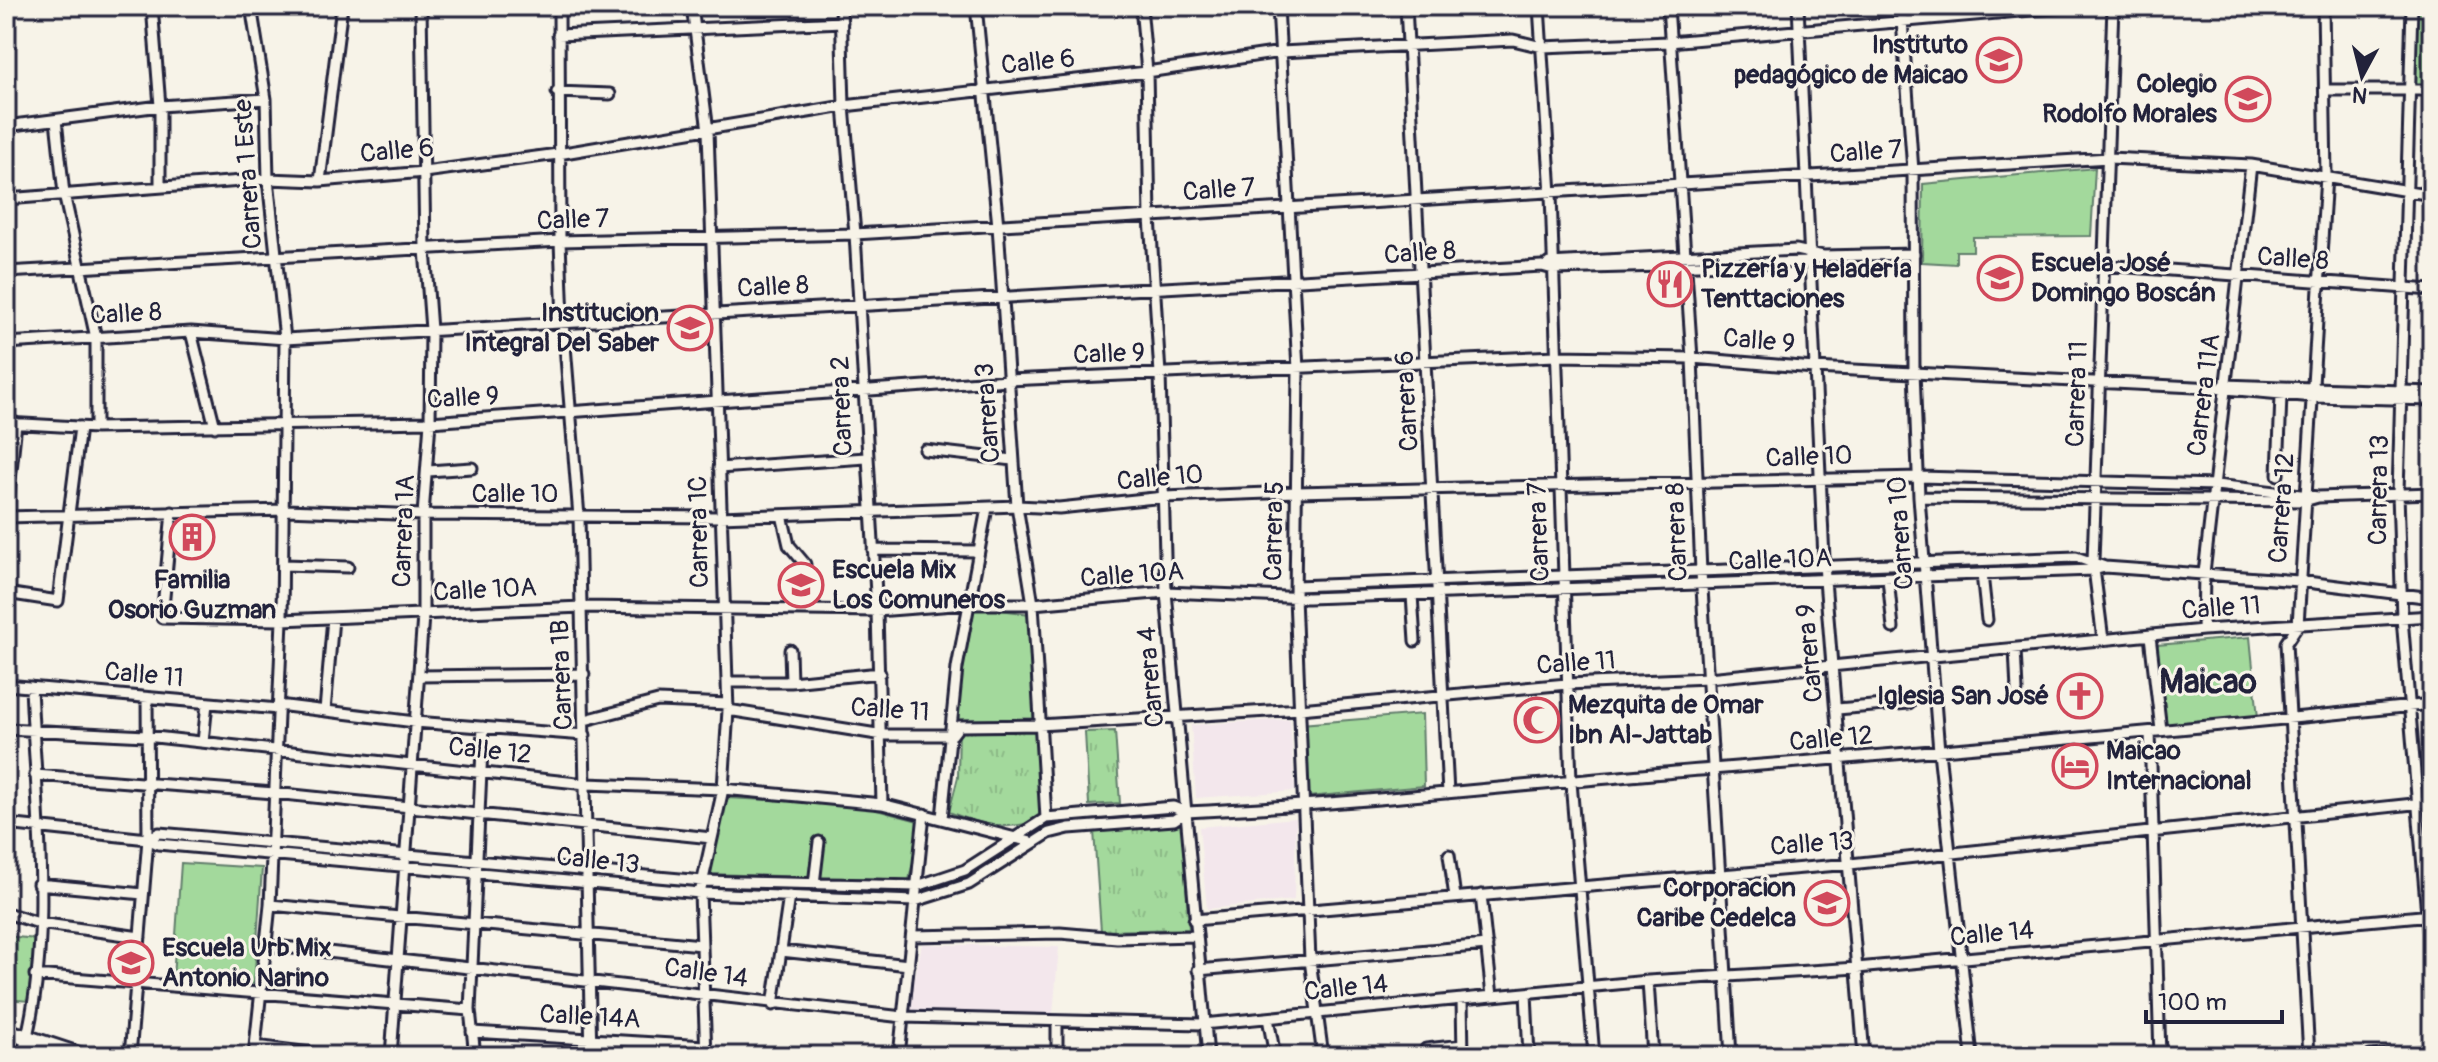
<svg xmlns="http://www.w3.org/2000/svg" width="2438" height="1062" viewBox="0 0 2438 1062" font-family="Pangolin,sans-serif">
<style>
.built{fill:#f3e7ec}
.grass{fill:url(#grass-tufts);stroke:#627e6c;stroke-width:2}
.park{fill:#a3d99c;stroke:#627e6c;stroke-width:2}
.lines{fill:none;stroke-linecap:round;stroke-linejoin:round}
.minor-casing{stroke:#22223b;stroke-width:15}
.highway-casing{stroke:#22223b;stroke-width:20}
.minor{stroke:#f7f3e8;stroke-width:9}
.highway{stroke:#f7f3e8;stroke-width:14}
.labels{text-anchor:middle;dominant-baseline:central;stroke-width:6;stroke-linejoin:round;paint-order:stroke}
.poi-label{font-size:26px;font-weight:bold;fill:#22223b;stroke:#f7f3e8;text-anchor:start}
.street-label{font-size:26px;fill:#22223b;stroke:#f7f3e8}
.district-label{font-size:34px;font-weight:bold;fill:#22223b;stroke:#f7f3e8}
</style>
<defs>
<pattern id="grass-tufts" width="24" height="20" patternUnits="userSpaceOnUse" patternTransform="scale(2)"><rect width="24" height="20" fill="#a3d99c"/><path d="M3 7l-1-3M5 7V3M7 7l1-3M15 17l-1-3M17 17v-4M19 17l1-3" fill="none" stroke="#8cba87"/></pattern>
</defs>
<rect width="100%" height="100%" fill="#f7f3e8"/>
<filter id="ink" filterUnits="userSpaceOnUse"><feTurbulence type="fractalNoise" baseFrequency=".0125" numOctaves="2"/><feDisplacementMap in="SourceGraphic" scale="16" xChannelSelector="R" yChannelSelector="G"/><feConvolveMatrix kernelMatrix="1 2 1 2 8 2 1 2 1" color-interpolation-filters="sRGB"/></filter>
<g filter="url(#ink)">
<!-- built -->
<path class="built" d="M1290,719L1295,791L1196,798L1191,725Z
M1296,818L1294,900L1207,909L1199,827Z
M922,944L1059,947L1053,1014L908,1010Z"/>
<!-- grass -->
<path class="grass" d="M959,727L1036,730L1041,776L1039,818C1013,834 976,823 949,812L958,777Z
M1115,731L1120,803L1089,805L1085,732Z
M1182,825L1189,929L1101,931L1094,831Z"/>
<!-- park -->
<path class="park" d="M2412,6H2432V87L2414,90Z
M2095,168L2091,236L1973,237V251H1956V264L1922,262L1923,184Z
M969,606L1030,614L1037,723L956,725L959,671Z
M2250,637L2258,718L2164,727L2157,645Z
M1422,714L1424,786L1308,797L1301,724Z
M724,798L854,804L922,822L909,880L710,874Z
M181,863L262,868L254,984L173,978Z
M6,936L36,939L29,1001L6,999Z"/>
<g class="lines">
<!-- minor casing -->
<g class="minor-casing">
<path id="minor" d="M152,6L160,106V187
M251,6L266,99L268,179L285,339L282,620L270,905L254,1056
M559,6L560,241L563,321L579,517L591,1056
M692,6L708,131L728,710L723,789L700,893L706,1056
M841,6L844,106L855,234L877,611L882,804
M976,6L998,226L1017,506L1033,604L1046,818
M1141,6L1147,72L1150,217L1160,374L1166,592L1208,1056
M1278,6L1298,369L1295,597L1310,960L1323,1056
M1406,6L1448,793
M1539,6L1551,194L1571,782L1594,1056
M1668,6L1692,358L1701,572L1731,1056
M1798,6L1825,580L1864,1056
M1901,6L1913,171L1914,371L1919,497L1939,751L1972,1056
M2412,6L2398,493L2402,618L2432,974
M558,35L842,22
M2326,90H2432
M557,92L610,94
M56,120L64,194L96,338V428
M6,126L160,106L266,99
M320,181L342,6
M6,199L268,179L320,181L424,172L558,154L844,106L1147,72L1281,52L1513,40L1542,47L1669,42L2077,6
M1549,263L1796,250L1823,256L1914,254
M2104,265L2432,290
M6,272L560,241L855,234L2109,158L2251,165L2432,195
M191,332L215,427
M6,343L191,332L285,339L1542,266L1553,269L1810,262L1823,256
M2224,385L2432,392
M6,423L96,428L430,422L1008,380L1556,356L1692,358L1814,368L2215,388L2313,397L2432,400
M925,450L1013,460
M719,468L866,458
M428,471L472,468
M2278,475L2281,395
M1919,497L2304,501L2318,497L2432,493
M172,512L162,618L282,620L582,607L877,611L967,604H1033L1166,592L1308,598L2093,570L2105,567L2299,581L2432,598
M782,515L789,545L805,564
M6,517L286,510L423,515L720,517L1017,506L1059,508L1164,497L1297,492L1919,477L2216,485L2318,497
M6,519L16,423
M873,550L978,551
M284,565L348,567
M1982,574L1987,620
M1888,578L1893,628
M1295,586L2076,557L2105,567
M6,593L58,601L80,427
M1412,595L1415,641
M2203,630L2204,573L2251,165
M2150,636L2161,730
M2103,640L2093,561L2113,6
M2015,649L2017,691
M790,650L791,682
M419,676L584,674
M727,682H791L880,673
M6,685L278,709
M278,705L415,722L585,735
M1837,709L1909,703
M728,710L883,735H952L959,726L1039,725L1300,709L1567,684L1708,678L2203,630L2432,616
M325,711L333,618
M585,720L658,701L728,704
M6,729L146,736L586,784L723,789L882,804L1031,842
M2150,732L2160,1056
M203,742L207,703
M35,775L274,793L712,838
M942,818L957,668L987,508
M6,824L148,839L158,844L700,893L915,901L969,884L1049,833L1069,828L1174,820L1186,812
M148,839L159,833L703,881L917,886L965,870L1046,818L1173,807L1186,812C1362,804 1537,783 1712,769C1952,750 2192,729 2432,704
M1449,855L1455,897
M38,884L143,894
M814,884L819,842
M1481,895L1492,996
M270,905L702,945
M6,913L39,923L140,937
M1194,920L1850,864L2432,802
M912,936L1060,933L1117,938L1195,936
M266,945L903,1017L1203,1024L1648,981L1857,968L2432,915
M781,951L909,965
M1198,970L1487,945
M35,975L470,1010
M1648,981L1653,1056
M1526,993L1529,1056
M1462,999L1463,1056
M773,1005L789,896
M1268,1018L1275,1056
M472,1032L705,1046
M255,1046L335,1056
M1426,1049L1463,1045
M22,1056C55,939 36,807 31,687
M130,1056L148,839L147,698
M391,1056L423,616V515L430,422L431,330L425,249L421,6
M475,1056L470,1010L483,727
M899,1056L924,814
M1057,1056V1021
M2309,1056L2286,643L2298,625L2326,176L2323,6
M2370,1056L2432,1051"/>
</g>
<!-- highway casing -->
<g class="highway-casing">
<path id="highway" d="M6,1031L82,1056"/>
</g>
<!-- minor -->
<use href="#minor" class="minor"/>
<!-- highway -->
<use href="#highway" class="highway"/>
</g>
</g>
<!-- icons -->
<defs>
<g id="school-ring" transform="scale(2.3)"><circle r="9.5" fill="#f7f3e8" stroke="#d1495b" stroke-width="1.5"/><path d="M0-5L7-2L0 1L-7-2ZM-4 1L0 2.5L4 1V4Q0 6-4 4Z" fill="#d1495b"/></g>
<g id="restaurant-ring" transform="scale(2.3)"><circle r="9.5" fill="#f7f3e8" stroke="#d1495b" stroke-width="1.5"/><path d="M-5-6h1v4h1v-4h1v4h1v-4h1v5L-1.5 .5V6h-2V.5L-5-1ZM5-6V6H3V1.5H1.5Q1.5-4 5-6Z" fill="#d1495b"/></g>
<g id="building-ring" transform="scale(2.3)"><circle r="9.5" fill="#f7f3e8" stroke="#d1495b" stroke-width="1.5"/><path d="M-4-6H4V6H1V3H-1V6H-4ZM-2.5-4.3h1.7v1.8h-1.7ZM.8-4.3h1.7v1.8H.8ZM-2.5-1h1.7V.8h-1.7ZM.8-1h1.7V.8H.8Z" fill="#d1495b"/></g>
<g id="church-ring" transform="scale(2.3)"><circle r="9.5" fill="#f7f3e8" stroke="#d1495b" stroke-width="1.5"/><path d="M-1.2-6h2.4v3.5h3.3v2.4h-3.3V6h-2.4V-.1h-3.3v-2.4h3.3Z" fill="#d1495b"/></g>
<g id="mosque-ring" transform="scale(2.3)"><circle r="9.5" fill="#f7f3e8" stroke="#d1495b" stroke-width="1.5"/><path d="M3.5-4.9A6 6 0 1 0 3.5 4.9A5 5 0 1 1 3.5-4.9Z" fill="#d1495b"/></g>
<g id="hotel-ring" transform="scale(2.3)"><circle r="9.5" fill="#f7f3e8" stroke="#d1495b" stroke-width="1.5"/><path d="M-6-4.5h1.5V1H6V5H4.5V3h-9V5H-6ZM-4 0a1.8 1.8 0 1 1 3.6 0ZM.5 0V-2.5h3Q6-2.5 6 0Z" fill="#d1495b"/></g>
</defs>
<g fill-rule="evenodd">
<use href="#school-ring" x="1999" y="60"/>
<use href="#school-ring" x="2248" y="99"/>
<use href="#school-ring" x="2000" y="278"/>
<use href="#restaurant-ring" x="1670" y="284"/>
<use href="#school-ring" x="690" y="328"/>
<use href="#building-ring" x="192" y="537"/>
<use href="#school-ring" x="801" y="585"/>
<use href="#church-ring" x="2080" y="696"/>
<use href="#mosque-ring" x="1537" y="720"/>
<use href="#hotel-ring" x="2075" y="766"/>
<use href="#school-ring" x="1827" y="903"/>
<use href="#school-ring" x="131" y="963"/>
</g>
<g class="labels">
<!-- poi labels -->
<g class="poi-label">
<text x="1968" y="45" text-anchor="end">Instituto<tspan x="1968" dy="30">pedagógico de Maicao</tspan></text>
<text x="2217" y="84" text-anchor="end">Colegio<tspan x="2217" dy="30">Rodolfo Morales</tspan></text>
<text x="2031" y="263">Escuela José<tspan x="2031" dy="30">Domingo Boscán</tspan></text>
<text x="1701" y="269">Pizzería y Heladería<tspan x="1701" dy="30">Tenttaciones</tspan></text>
<text x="659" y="313" text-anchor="end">Institucion<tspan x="659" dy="30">Integral Del Saber</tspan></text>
<text x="832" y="570">Escuela Mix<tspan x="832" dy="30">Los Comuneros</tspan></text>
<text x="192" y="580" text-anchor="middle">Familia<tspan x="192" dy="30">Osorio Guzman</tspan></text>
<text x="2049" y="696" text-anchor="end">Iglesia San José</text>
<text x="1568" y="705">Mezquita de Omar<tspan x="1568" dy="30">Ibn Al-Jattab</tspan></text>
<text x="2106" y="751">Maicao<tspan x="2106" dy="30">Internacional</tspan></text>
<text x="1796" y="888" text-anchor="end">Corporacion<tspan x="1796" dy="30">Caribe Cedelca</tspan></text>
<text x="162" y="948">Escuela Urb Mix<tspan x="162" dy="30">Antonio Narino</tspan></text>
</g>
<!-- street labels -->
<g class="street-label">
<text transform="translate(1038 62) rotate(-6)">Calle 6</text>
<text transform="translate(397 151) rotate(-5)">Calle 6</text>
<text transform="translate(1866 152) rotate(-4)">Calle 7</text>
<text transform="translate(248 174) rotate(-94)">Carrera 1 Este</text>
<text transform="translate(1219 190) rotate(-4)">Calle 7</text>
<text transform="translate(573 220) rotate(-2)">Calle 7</text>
<text transform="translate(1420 253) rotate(-4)">Calle 8</text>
<text transform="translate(2293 259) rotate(4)">Calle 8</text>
<text transform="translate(773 287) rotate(-3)">Calle 8</text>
<text transform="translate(126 314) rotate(-3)">Calle 8</text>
<text transform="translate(1759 341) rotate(5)">Calle 9</text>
<text transform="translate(1109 354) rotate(-2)">Calle 9</text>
<text transform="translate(2077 394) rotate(-88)">Carrera 11</text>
<text transform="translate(2204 395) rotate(-83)">Carrera 11A</text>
<text transform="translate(463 398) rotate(-3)">Calle 9</text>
<text transform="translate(1407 401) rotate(-93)">Carrera 6</text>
<text transform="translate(842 406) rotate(-92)">Carrera 2</text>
<text transform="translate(988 413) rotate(-94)">Carrera 3</text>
<text transform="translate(1809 457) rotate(-2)">Calle 10</text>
<text transform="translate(1160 478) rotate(-5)">Calle 10</text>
<text transform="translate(2379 490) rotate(-89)">Carrera 13</text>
<text x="515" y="494">Calle 10</text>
<text transform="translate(2282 508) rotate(-86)">Carrera 12</text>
<text transform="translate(404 531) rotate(-88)">Carrera 1A</text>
<text transform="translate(1274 531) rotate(-89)">Carrera 5</text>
<text transform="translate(699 532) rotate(-91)">Carrera 1C</text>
<text transform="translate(1539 532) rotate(-92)">Carrera 7</text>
<text transform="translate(1677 532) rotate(-92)">Carrera 8</text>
<text transform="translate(1901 533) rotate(-94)">Carrera 10</text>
<text transform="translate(1780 560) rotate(-2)">Calle 10A</text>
<text transform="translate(1132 575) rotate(-4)">Calle 10A</text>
<text transform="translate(485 590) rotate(-3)">Calle 10A</text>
<text transform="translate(2221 608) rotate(-4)">Calle 11</text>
<text transform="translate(1810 653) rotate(-95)">Carrera 9</text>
<text transform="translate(1576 663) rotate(-4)">Calle 11</text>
<text transform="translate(144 675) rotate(5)">Calle 11</text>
<text transform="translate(562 675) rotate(-92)">Carrera 1B</text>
<text transform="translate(1151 677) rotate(-95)">Carrera 4</text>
<text transform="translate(890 710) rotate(4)">Calle 11</text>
<text transform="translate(1831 739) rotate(-5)">Calle 12</text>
<text transform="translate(490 751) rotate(6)">Calle 12</text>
<text transform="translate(1812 844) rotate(-4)">Calle 13</text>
<text transform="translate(598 861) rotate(6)">Calle 13</text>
<text transform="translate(1992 934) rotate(-5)">Calle 14</text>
<text transform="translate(706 973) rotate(8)">Calle 14</text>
<text transform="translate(1346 988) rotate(-6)">Calle 14</text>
<text transform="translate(590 1017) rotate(3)">Calle 14A</text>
</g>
<!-- district labels -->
<g class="district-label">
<text x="2208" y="682">Maicao</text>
</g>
</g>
<!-- margin -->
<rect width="2438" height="1062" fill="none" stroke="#f7f3e8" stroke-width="32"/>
<rect x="16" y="16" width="2406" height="1030" fill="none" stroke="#22223b" stroke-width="3" filter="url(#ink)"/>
<!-- north arrow -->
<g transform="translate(2362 76) rotate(187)" stroke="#f7f3e8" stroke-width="6" paint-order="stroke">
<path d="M0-6L14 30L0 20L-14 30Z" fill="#22223b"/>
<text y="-12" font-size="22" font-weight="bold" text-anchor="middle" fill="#22223b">N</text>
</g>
<!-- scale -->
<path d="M2146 1010v12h136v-12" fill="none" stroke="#22223b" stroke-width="4"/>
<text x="2158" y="1010" font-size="24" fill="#22223b" stroke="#f7f3e8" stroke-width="6" paint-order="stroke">100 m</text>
</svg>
